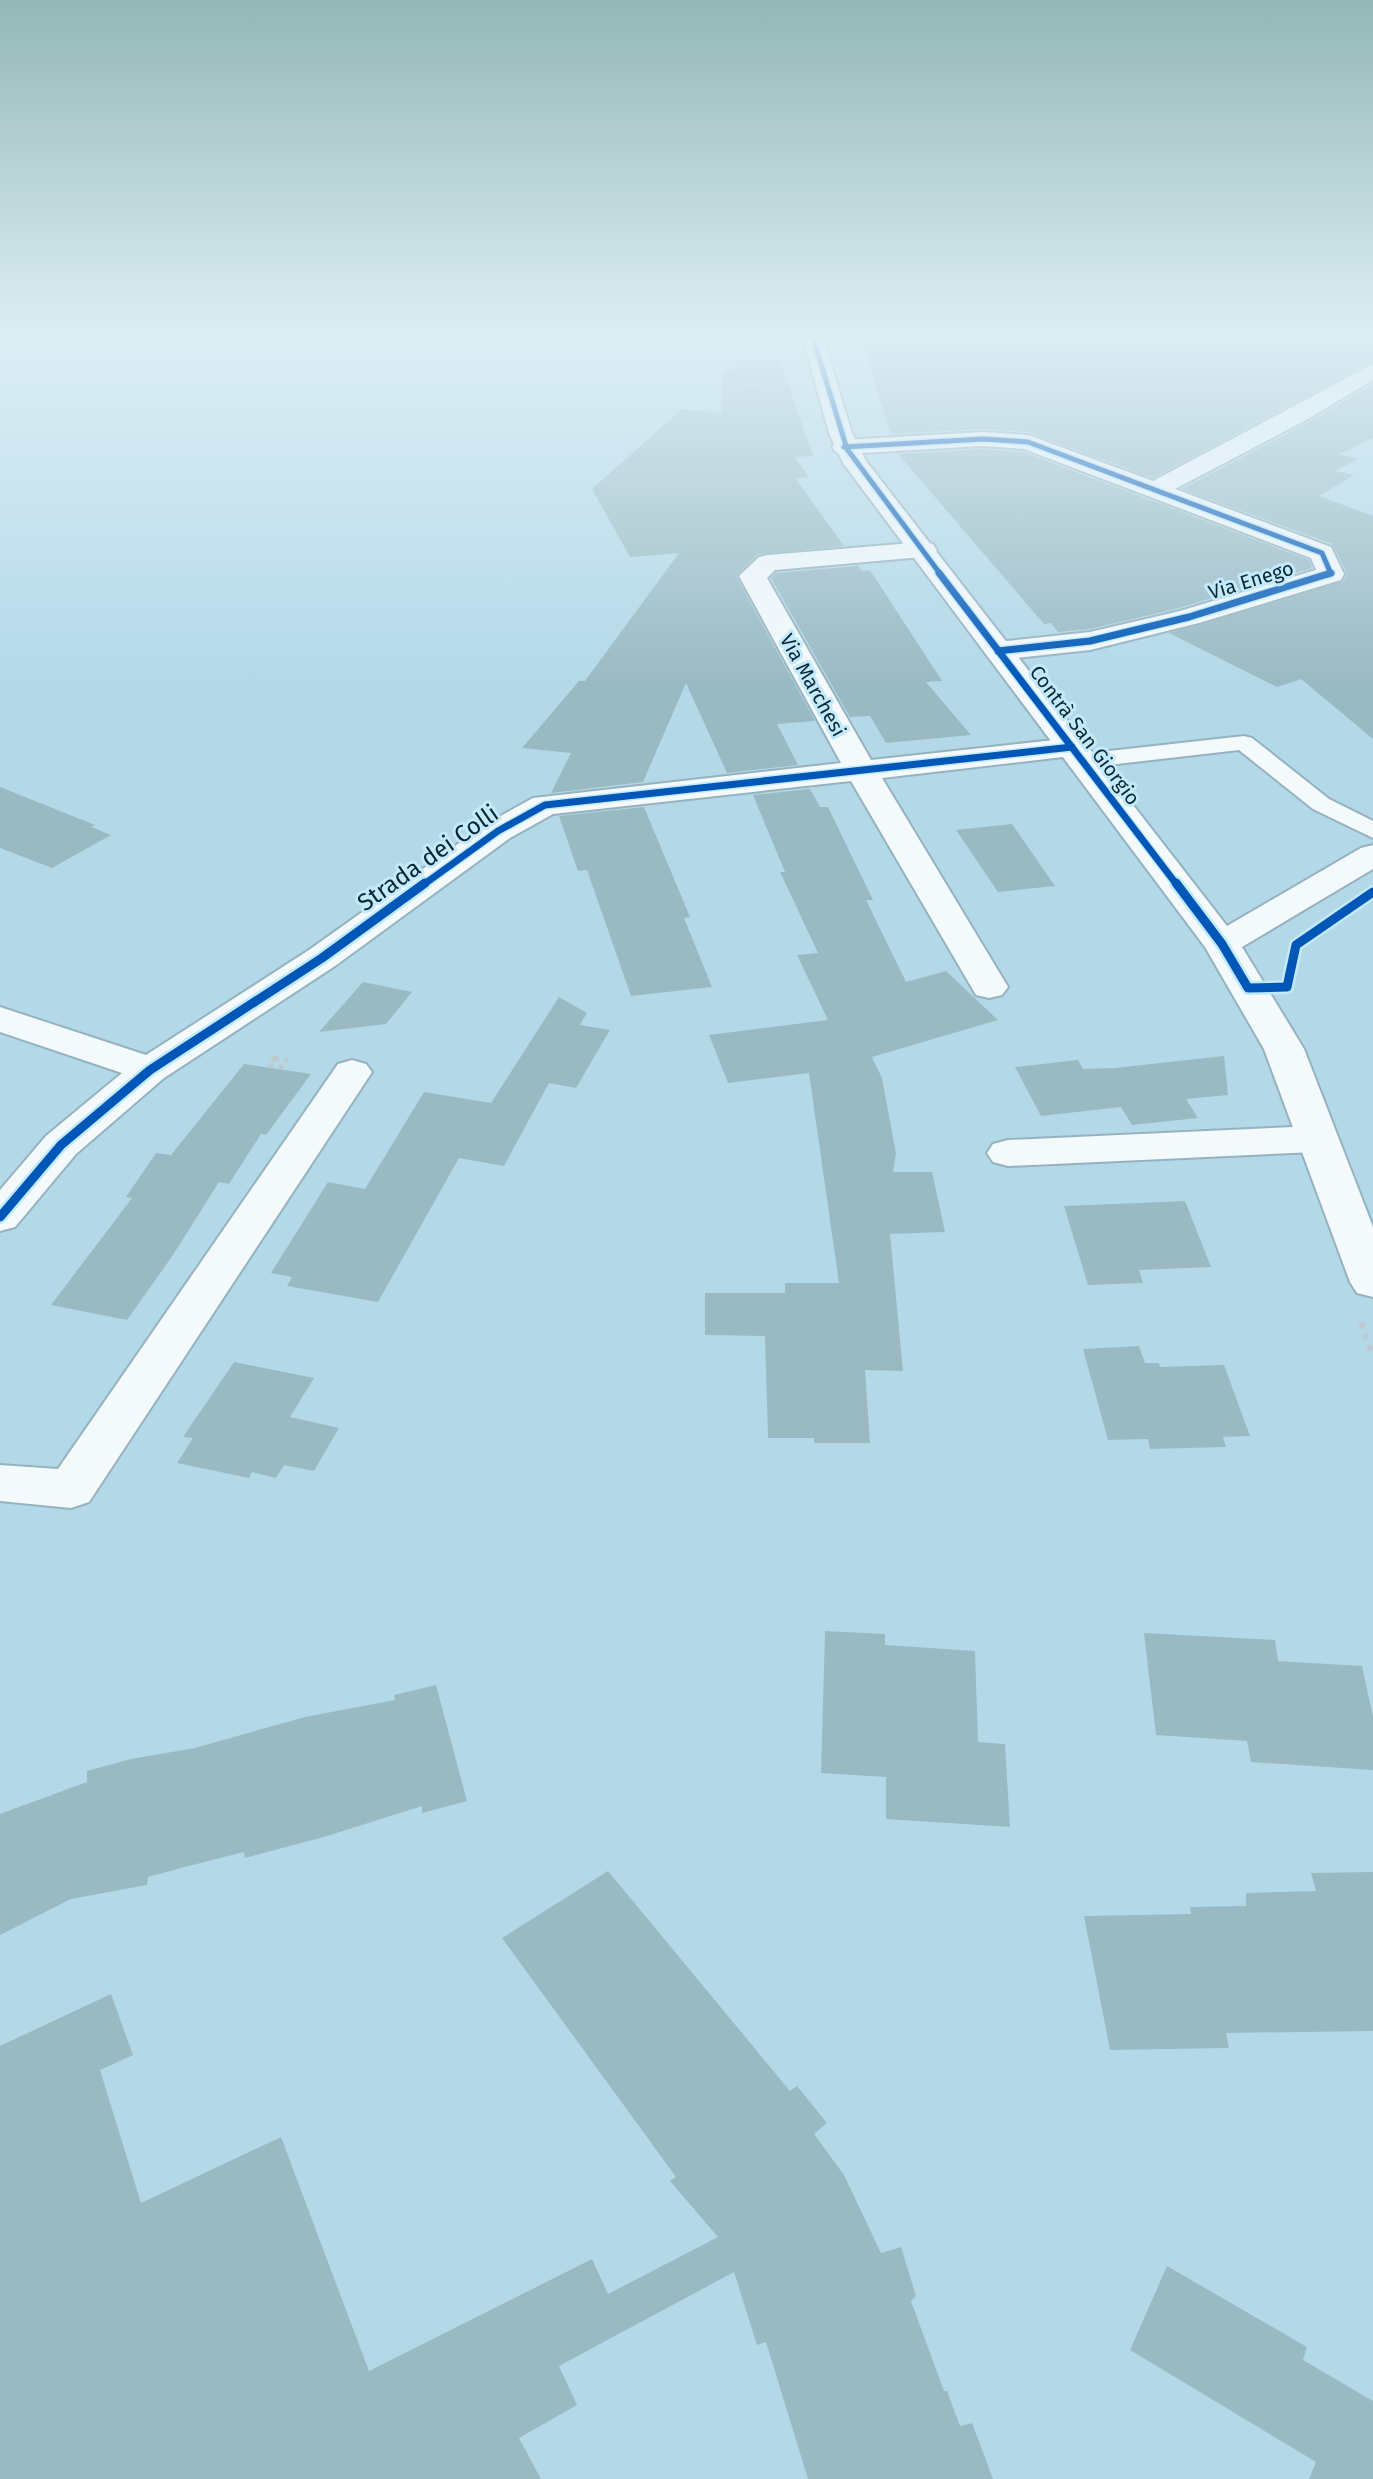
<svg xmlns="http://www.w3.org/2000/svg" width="1373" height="2479" viewBox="0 0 1373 2479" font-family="'Fira Sans',sans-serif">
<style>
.building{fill:#9abac3}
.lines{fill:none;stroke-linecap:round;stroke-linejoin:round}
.service-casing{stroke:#95b2bf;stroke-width:4}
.minor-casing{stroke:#95b2bf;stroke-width:4}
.tertiary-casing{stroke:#95b2bf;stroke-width:4}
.path-far2{stroke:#bec9ce;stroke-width:3;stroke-dasharray:2 3;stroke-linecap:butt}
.path-far1{stroke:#bec9ce;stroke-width:5;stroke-dasharray:4 5;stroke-linecap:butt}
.path{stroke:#bec9ce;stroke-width:6;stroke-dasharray:5 7;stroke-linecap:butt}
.service{fill:#f4f9fc;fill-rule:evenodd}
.minor{fill:#f4f9fc;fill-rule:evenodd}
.tertiary{fill:#f4f9fc;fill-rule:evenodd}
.cycleway-far2-casing{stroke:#c2eafc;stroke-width:8}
.cycleway-far1-casing{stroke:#c2eafc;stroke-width:10}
.cycleway-casing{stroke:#c2eafc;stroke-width:14}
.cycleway-far2{stroke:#0057b8;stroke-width:5}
.cycleway-far1{stroke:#0057b8;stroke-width:7}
.cycleway{stroke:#0057b8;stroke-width:9}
.labels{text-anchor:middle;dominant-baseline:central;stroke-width:6;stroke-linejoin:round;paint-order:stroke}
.far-street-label{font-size:20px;fill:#0a2732;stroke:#c2eafc}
.street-label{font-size:24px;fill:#0a2732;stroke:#c2eafc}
</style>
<rect width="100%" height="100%" fill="#b3d9e9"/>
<!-- building -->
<path class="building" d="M859,335H1321L1373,346V361L1153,478L1028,432L983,429L891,434Z
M780,360L813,456L795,457L809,477L795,478L844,546L758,554L736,576L815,721L777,724L798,765L727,773L686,683L643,782L551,793L571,753L522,748L579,681H585L679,553L630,557L592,489L682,409L721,413L723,370H738L736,361Z
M1373,384V438L1339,454L1358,459L1335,471L1354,475L1319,496L1373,516V739L1301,679L1277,687L1169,633L1344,581L1347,573L1332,544L1182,489L1307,423Z
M983,449L1023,452L1309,560L1312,568L1179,608L1090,629L1058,632L1051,623L1044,624L898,454Z
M858,566L862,571L870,570L942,681L926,682L971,735L886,743L870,716L850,717L771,578L776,573Z
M0,787L95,825L91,827L111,835L52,868L0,848Z
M810,789L820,807H828L873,900H866L906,982L946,971L998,1020L872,1057L882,1078L896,1154L893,1172H932L945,1232L890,1234L903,1371L865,1370L870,1443H814V1438H768L765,1336L705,1335V1293H785V1283H839L809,1073L728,1083L709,1035L828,1020L797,955L818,953L780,872H785L753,795Z
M644,807L690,917L684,918L712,987L631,996L587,870L578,871L559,816Z
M1012,824L1055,886L998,892L956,830Z
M363,982L412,992L386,1024L319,1032Z
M559,997L587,1013L580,1025L610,1030L576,1088L549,1083L504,1166L459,1158L378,1302L287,1286L292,1277L271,1273L328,1182L365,1189L424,1092L491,1103Z
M1224,1056L1228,1095L1186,1099L1198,1118L1132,1125L1121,1107L1041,1116L1015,1067L1078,1060L1083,1069L1115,1068Z
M244,1064L311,1074L266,1135L261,1134L229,1184L219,1182L173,1255L127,1320L51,1305L132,1198L126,1197L156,1153L171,1155Z
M1185,1201L1211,1267L1139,1270L1143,1283L1088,1285L1064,1206Z
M1139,1346L1145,1363H1159L1160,1367L1224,1365L1250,1436L1223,1437L1226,1447L1150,1449L1148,1439L1108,1440L1083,1349Z
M234,1362L314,1378L290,1417L339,1428L314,1471L284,1465L276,1478L252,1472L249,1478L177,1463L193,1438L183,1437Z
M825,1631L885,1634V1645L975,1651L978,1742L1005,1744L1010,1827L886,1819V1777L821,1773Z
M1144,1633L1275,1640L1278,1661L1362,1666L1373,1716V1770L1251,1762L1247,1741L1156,1735Z
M436,1685L467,1801L422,1813V1806L324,1837L245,1858L244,1852L181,1868L148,1877L147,1885L71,1899L0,1935V1814L87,1782V1771L131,1759L195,1748L305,1717L395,1700L394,1695Z
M608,1871L790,2091L797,2086L827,2123L814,2134L844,2175L881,2253L901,2247L916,2296L911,2301L944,2391H947L960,2426L972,2423L993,2479H808L766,2342L757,2345L734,2272L559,2366L577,2405L519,2438L541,2479H0V2046L111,1994L133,2055L100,2070L141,2203L281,2137L369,2371L592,2259L608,2294L718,2237L670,2181L676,2177L502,1938Z
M1373,1872V2031L1226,2033L1229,2048L1110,2050L1084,1916L1191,1914L1190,1907L1246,1906V1893L1316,1891L1311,1873Z
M1167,2266L1307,2347L1303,2360L1373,2401V2479H1309L1316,2462L1130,2350Z"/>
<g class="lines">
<!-- service casing -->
<g class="service-casing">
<path id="service" d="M1244,736L1252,738L1329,799L1373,821V838L1313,809L1239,750L1082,768L1074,766L1070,761L1074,756L1082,754Z"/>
</g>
<!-- minor casing -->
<g class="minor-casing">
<path id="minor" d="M1373,364V380L1306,420L1175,489L1331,547L1344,574L1341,580L1199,623L1090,650L998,660L988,657L984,651L988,645L998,642L1090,632L1180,611L1316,570L1311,558L1024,449L983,446L844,454L836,452L832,447L836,442L844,440L983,432L1028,435L1153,481Z
M924,542L933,544L937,550L933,556L775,570L767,578L871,760L1072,738L1083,740L1088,747L1083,754L1072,756L882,778L1008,987L1002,995L989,998L976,995L851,781L553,814L510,838L335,966L164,1078L76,1154L15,1227L0,1231V1190L46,1136L122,1073L0,1032V1007L146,1055L309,950L486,824L533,798L841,763L739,576L759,557L768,555Z
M352,1060L366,1064L372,1072L89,1502L71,1508L0,1501V1465L58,1469L338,1064Z
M1316,1126L1331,1130L1337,1139L1331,1148L1316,1152L1008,1166L993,1162L987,1153L993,1144L1008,1140Z"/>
</g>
<!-- tertiary casing -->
<g class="tertiary-casing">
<path id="tertiary" d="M802,335H822L852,433L866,461L1227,926L1361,848L1373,845V869L1242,947L1304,1049L1373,1227V1297L1357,1293L1350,1282L1264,1049L1205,947L843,463L829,433Z"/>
</g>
<!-- path-far2 -->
<path class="path-far2" d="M747,385H757L745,386Z"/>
<!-- path-far1 -->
<path class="path-far1" d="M275,1058L286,1060L281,1067L270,1065Z"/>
<!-- path -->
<path class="path" d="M1361,1323L1373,1356"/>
<!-- service -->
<use href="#service" class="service"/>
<!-- minor -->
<use href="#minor" class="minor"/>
<!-- tertiary -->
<use href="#tertiary" class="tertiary"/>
<!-- cycleway-far2 casing -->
<g class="cycleway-far2-casing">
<path id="cycleway-far2" d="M812,335L847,449L941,575
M844,447L983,439L1028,442L1322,553L1331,574L1327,575"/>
</g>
<!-- cycleway-far1 casing -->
<g class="cycleway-far1-casing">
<path id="cycleway-far1" d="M939,573L1177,885
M998,651L1090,641L1189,617L1331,573
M423,885L498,831L545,805L1072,747"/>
</g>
<!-- cycleway casing -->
<g class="cycleway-casing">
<path id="cycleway" d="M1176,883L1222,944L1248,988L1287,987L1296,945L1373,892
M0,1217L61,1145L150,1070L322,958L425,883"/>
</g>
<!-- cycleway-far2 -->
<use href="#cycleway-far2" class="cycleway-far2"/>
<!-- cycleway-far1 -->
<use href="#cycleway-far1" class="cycleway-far1"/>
<!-- cycleway -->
<use href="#cycleway" class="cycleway"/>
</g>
<!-- sky -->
<linearGradient id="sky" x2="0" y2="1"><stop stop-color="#93b7b6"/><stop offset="0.49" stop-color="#ddeef5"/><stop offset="1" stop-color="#ddeef5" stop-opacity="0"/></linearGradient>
<rect width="1373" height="682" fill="url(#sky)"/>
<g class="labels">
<!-- far-street labels -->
<g class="far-street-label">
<text transform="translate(1251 580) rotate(-17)">Via Enego</text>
<text transform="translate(813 685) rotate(61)">Via Marchesi</text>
<text transform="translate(1085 735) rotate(53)">Contrà San Giorgio</text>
</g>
<!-- street labels -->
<g class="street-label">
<text transform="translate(428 858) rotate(-35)">Strada dei Colli</text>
</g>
</g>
</svg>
